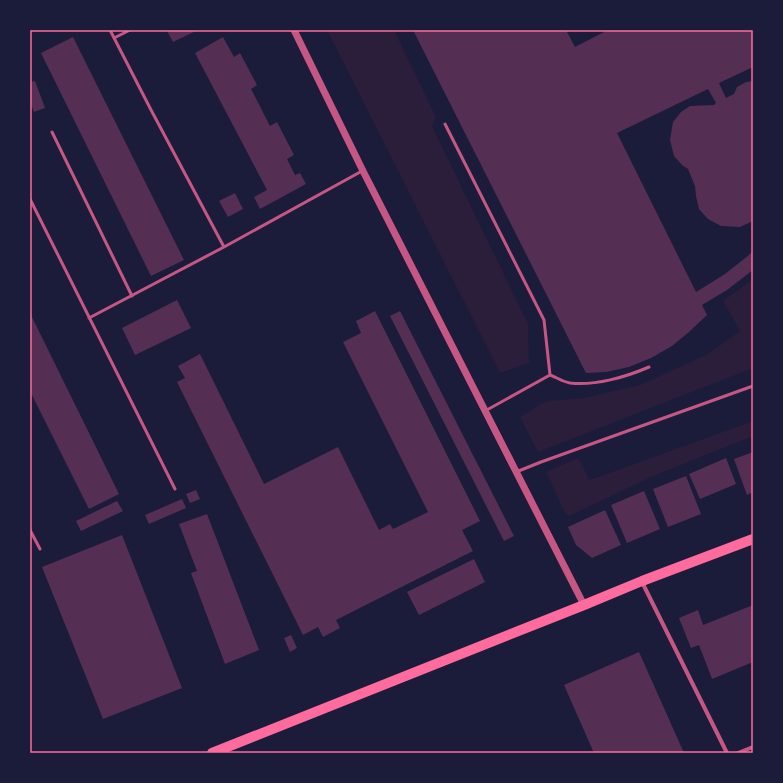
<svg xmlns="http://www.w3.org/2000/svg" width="783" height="783" viewBox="0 0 783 783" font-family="Jost,sans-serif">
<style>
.green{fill:#2a1e3b}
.building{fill:#542f53}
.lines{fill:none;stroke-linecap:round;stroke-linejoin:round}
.service{stroke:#c65784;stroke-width:3}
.minor{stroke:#c65784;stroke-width:4}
.tertiary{stroke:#c65784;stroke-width:7}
.primary{stroke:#ff6b9d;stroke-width:10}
.neatline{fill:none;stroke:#ff6b9d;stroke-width:1.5}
</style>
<rect width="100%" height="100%" fill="#1b1b3a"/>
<!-- green -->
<path class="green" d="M327,30H394L436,117L432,126L528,324L529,363L500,373Z
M753,279V368L538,452L520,417L540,404L549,401L584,398L640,385L706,355L740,331L723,301Z
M753,421V436L651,477L569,516L565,513L546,472L578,458L590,480Z"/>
<!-- building -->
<path class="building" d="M170,30H198L173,42L167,31Z
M413,30H566L575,47L608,30H753V67L719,83L726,98L734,94L737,87L746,82L753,81V221L740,227L721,226L708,219L699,209L696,196L695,186L688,169L682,165L674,156L670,140L673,122L681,112L690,106L714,105L716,103L708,89L617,133L696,292L725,274L749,255L753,251V270L727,290L702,305L707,315L689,332L672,346L651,358L629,367L606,372L586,373Z
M73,37L184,260L151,276L41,53Z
M223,37L234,57L240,53L257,85L251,89L270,126L277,122L294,155L287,159L295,175L300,173L306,184L260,209L254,197L267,190L195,53Z
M35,81L45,108L34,112L30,102V82Z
M235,193L243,209L228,217L219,201Z
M177,300L191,328L135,355L122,328Z
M375,311L480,521L462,530L473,551L336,620L340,628L323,637L318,627L303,635L177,382L185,378L178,366L200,354L264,484L338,447L379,530L390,524L393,529L428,512L343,342L361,333L356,321Z
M400,311L514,536L504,541L390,316Z
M30,313L119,494L89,509L30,391Z
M753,452V492L747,495L734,459Z
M726,458L736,484L700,499L689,474Z
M686,476L701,514L668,527L653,489Z
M196,490L200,499L190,503L186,494Z
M644,491L660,529L627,543L611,505Z
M182,499L186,508L149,524L145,515Z
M117,501L123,511L81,531L76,521Z
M605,510L621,545L592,558L576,545L568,527Z
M207,514L259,650L225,664L191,573L197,571L179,524Z
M122,535L182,688L103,719L42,567Z
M474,559L485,582L419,615L407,592Z
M753,605V662L712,679L699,645L691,648L679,618L698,610L703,625Z
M291,635L297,648L290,652L284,638Z
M639,652L684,753H594L564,685Z"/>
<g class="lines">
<!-- service -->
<path class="service" d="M110,30L150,108L224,247
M114,38L130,30
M445,124L544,320L550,375L485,411
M52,132L132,296
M30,199L175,489
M89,318L224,247L362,171
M550,375C556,377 563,382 570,383C595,386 626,377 649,367
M516,472L541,462L753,386
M30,530L40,549"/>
<!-- minor -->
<path class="minor" d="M642,582L727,753
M738,753L753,747"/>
<!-- tertiary -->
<path class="tertiary" d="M294,30L363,171L584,605"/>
<!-- primary -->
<path class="primary" d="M212,753L584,605L642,581L753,539"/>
</g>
<!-- border -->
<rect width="783" height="783" fill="none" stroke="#1b1b3a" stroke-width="62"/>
<rect x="31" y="31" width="721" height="721" class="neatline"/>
</svg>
